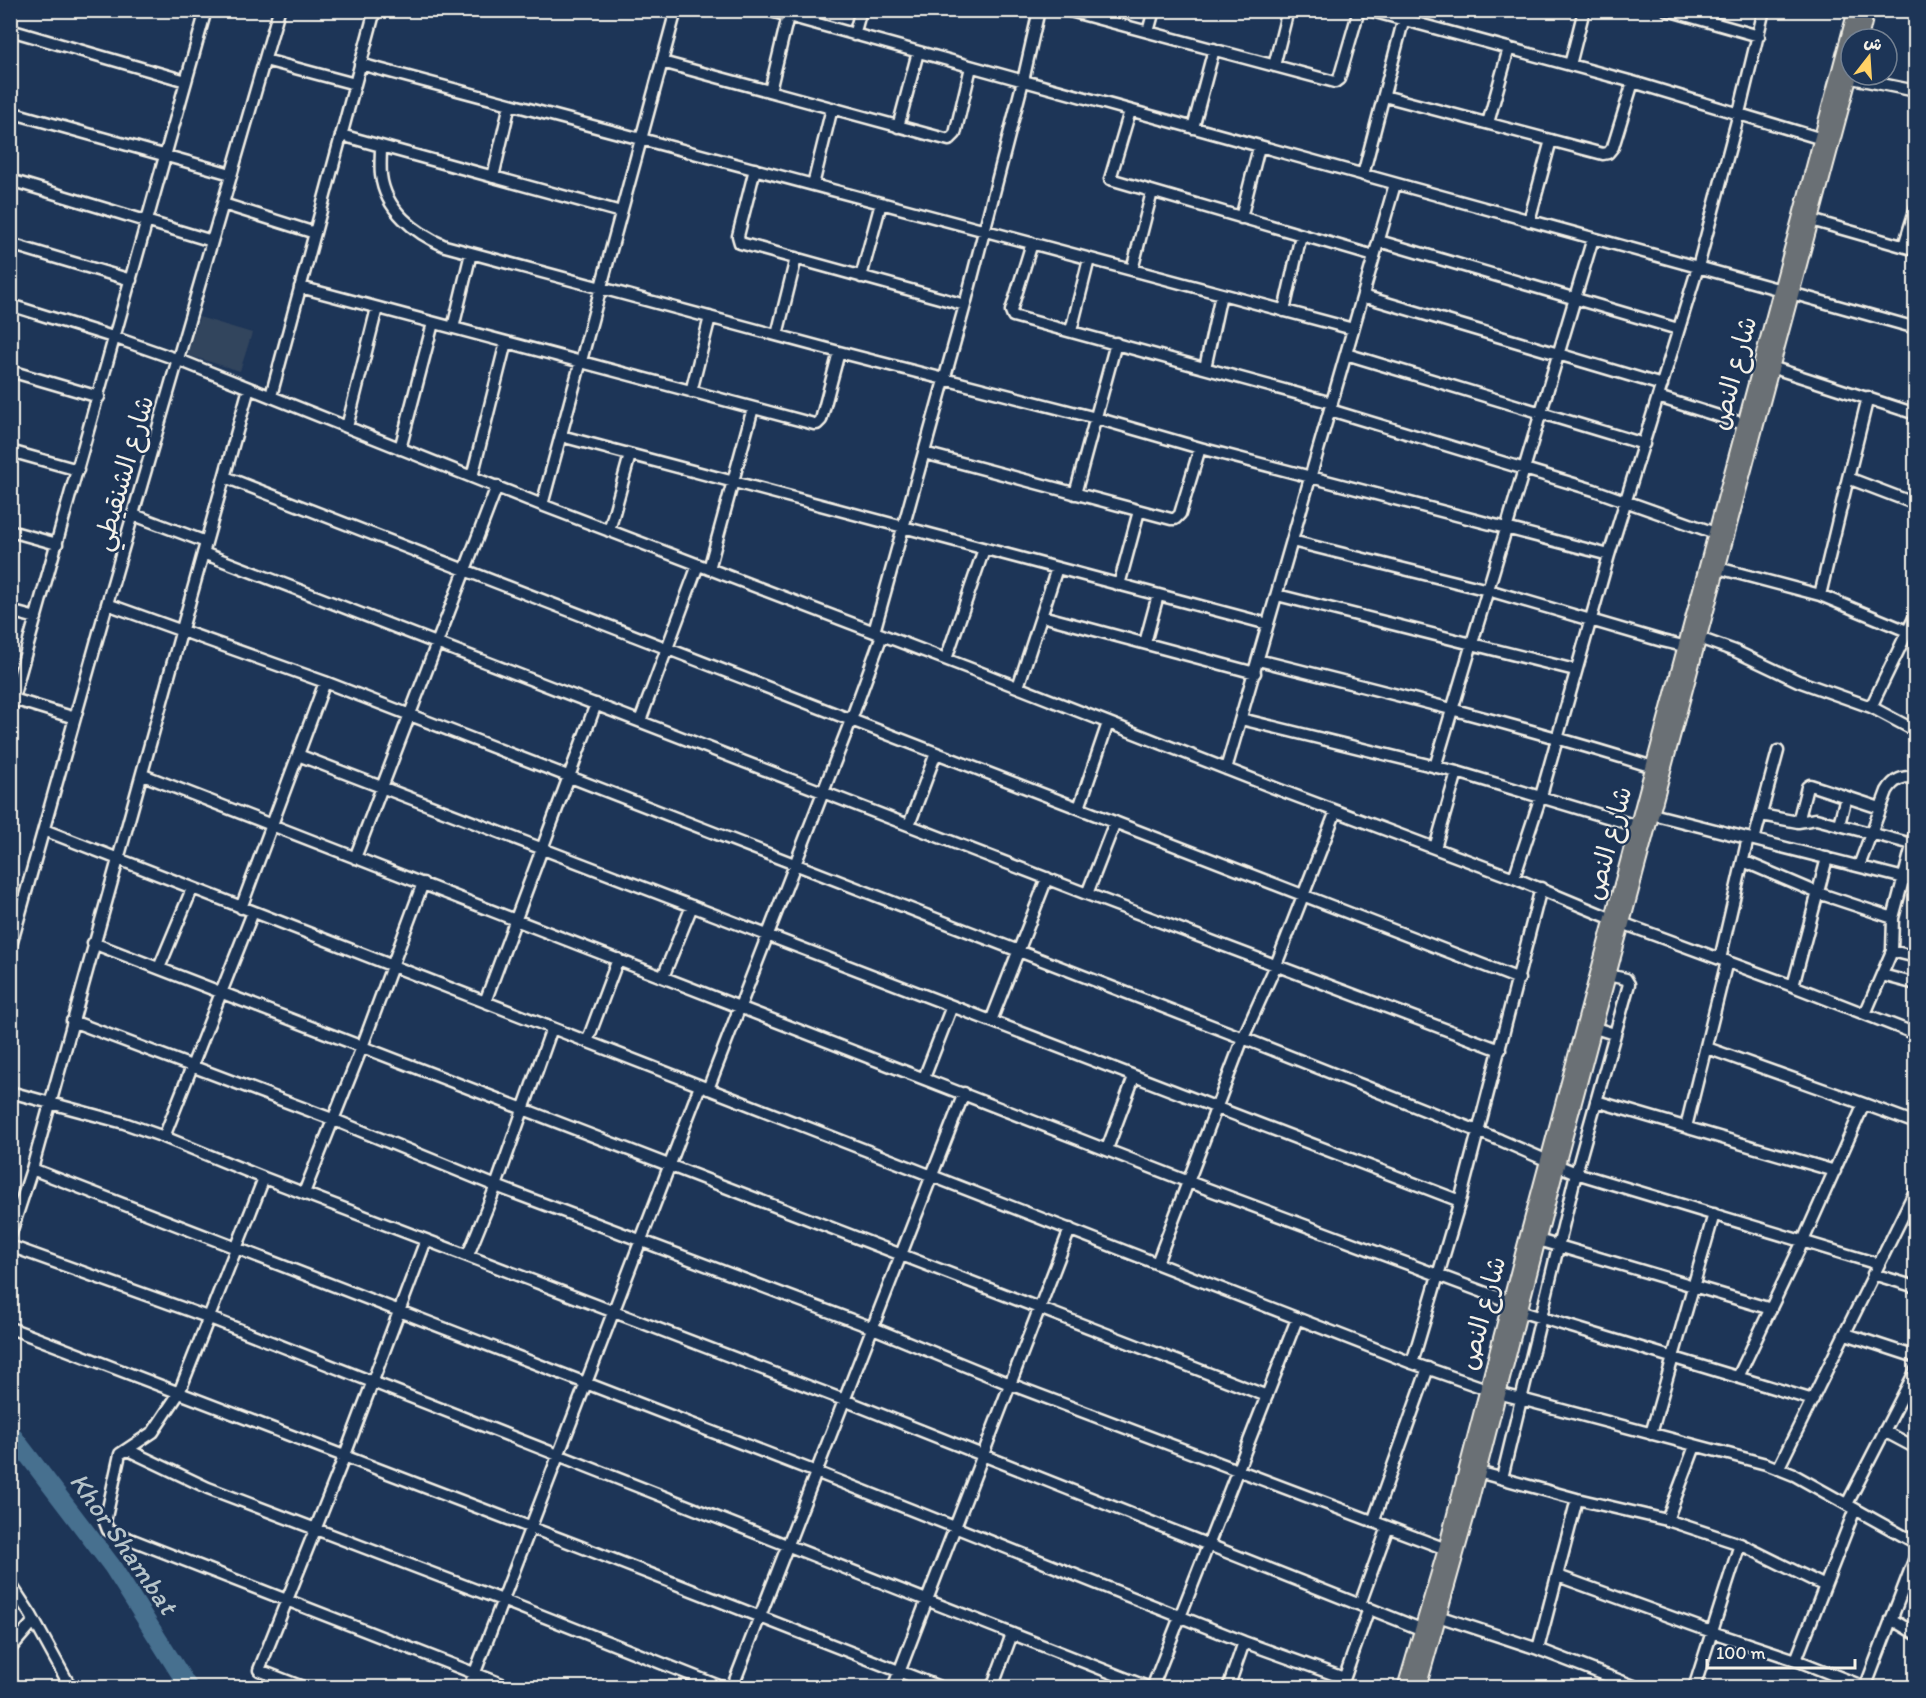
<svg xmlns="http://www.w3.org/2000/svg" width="1926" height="1698" viewBox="0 0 1926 1698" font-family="Itim,'Playpen Sans Arabic',sans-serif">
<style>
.built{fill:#31445d}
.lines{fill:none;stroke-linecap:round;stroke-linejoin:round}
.river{stroke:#476f8f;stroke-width:18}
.minor-casing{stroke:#f4f1e8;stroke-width:15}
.major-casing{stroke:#f4f1e8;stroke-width:18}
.minor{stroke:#1d3557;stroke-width:10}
.major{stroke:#6a7074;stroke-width:14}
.labels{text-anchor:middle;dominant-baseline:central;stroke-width:4.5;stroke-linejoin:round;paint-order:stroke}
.street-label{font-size:26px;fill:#f4f1e8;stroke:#1d3557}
.water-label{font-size:27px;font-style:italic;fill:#b7c4c9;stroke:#1d3557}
</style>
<rect width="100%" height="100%" fill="#1d3557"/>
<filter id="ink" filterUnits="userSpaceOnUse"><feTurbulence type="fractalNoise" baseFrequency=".0167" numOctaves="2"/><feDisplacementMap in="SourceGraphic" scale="12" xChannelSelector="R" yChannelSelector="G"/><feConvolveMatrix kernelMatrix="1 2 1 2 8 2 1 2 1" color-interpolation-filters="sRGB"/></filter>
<g filter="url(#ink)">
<!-- built -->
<path class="built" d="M199,317L252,333L240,371L187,355Z"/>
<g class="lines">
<!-- river -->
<path class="river" d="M10,1432L112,1566L189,1688"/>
<!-- minor casing -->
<g class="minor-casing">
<path id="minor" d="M767,10L1781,290
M1066,10L1335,82L1339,79L1359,10
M1368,10L1633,82L1822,139
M1667,10L1759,36
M10,30L186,81
M1148,32L1154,10
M854,35L861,10
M265,60L355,84
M662,62L949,140L955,134L971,67
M360,64L1353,329
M1570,65L1584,10
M1274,66L1288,10
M1842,76L1916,91
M770,91L788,16
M1384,96L1603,154L1608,153L1613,147L1633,82
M1130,111L1110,179L1374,256
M10,112L231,174
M1488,123L1509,48
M898,127L918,52
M1193,128L1214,49
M341,135L621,212
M381,146C381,156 380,166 381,175C385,210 415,233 445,246L839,352L1096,418L1200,448L1609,555
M755,169L738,236L740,243L965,305
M1363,175L1406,10
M493,177L510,104
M10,180L212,241
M813,185L832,108
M223,204L315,233
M1241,218L1259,147
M1811,220L1916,250
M1529,221L1551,140
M1379,241L1678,329
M1032,243L1011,311L1013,316L1332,403
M10,244L131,280
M1904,246L1916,207
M1132,270L1152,192
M861,277L881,203
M300,287L814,424H817L821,420L839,352
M1791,293L1916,328
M1363,296L1662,385
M10,305L116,338L179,360L542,505L979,672L1280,790L1514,878L1622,923L1793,986L1916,1034
M1284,311L1301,235
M453,328L471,253
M1071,331L1089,259
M777,335L796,258
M1346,354L1644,444
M1771,367L1916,414
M1205,368L1221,294
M10,371L99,397
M691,392L710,317
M271,396L375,10
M1658,397L1744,424
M1868,397L1848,478L1916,504
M1330,410L1594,490L1715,533
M347,427L377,308
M561,436L1268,624
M400,449L433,323
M10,451L78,470
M924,453L1171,519H1175L1180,514L1200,448
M225,477L1519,979
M472,477L506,342
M1075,494L1116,343
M542,505L676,10
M134,515L206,542
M10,531L57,544
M609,531L630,455
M1292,541L1488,590L1662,641L1692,648
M203,553L1087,894L1500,1050
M1718,568L1820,595L1907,631
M709,569L753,408
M1119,585L1139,511
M1277,595L1575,670
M1820,595L1848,478
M107,604L325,682L1243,1038L1500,1140L1548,1161
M10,611L36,618
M1042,616L1255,673
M874,632L965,305L1023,81L1039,10
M1699,638L1735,651L1798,681L1871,707L1916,731
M1145,643L1158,595
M946,659L984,549
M1258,660C1391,693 1523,726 1653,767
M1018,687L1057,568
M13,699L75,718
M1871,707L1916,614
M10,709L206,10
M1241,719L1457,772L1637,826
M640,721L698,565
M298,755L1460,1201
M1435,767L1593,238
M1226,769L1395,184
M143,775L1189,1182L1510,1302
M1079,808L1108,723
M1652,814L1916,881
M1761,815L1798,822L1816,819L1916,845
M1798,822L1807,787L1810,785L1880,808
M1839,824L1846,797
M909,825L936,753
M44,830L1412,1363L1498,1393L1766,1464L1794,1475L1916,1543
M1754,840L1778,751
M1435,848L1457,772
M355,858L497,486
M1743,861L1818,893L1893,918
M1859,866L1887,791C1894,779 1903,776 1916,777
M1514,878L1541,796L1609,555L1698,267L1739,113L1764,10
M1087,894L1115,822
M241,908L325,682
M93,943L1267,1396
M10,949L107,604L279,10
M1892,951L1916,957
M1720,959L1748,838
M159,968L192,889
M1882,975L1916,984
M663,977L692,906
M1793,986L1827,858
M485,1002L596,704
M1865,1014L1892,951L1893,918L1916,831
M72,1021L332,1119L496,1186L873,1328L1010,1384L1446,1549
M991,1021L1047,878
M1595,1028L1614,1034
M587,1042L618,959
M1707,1048L1864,1104
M924,1078L952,1006
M708,1089L851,720L882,635
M10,1092L124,1123L164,1137L264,1178L844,1400L1423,1630
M1596,1101L1835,1171
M1686,1127L1727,961
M164,1137L253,912
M1107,1149L1134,1077
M1557,1165L1576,1173L1878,1264
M32,1169L249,388
M264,1178L179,1393L153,1432L120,1454L105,1522L108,1530L112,1532L512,1688
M304,1193L362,1047L423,883
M10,1236L32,1169L816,1472L1244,1642L1344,1678
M1538,1240L1771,1309
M10,1246L210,1318L1150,1688
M468,1255L496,1186L552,1028
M1157,1263L1243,1038L1276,965L1336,811
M1873,1274L1916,1287
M1519,1311L1813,1400
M10,1328C322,1446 632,1566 942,1688
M1846,1334L1916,1357
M1412,1363L1460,1201L1541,888
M1738,1377L1803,1241L1864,1104L1916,1123
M1884,1431L1916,1448
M1651,1434L1714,1214
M128,1450L208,1488L502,1600L724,1688
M1778,1469L1916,1189
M1478,1472L1577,1499L1667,1520L1740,1544L1825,1586
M1502,1478L1576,1173L1629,984L1626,979L1608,975
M1847,1504L1916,1370
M1667,1520L1695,1446
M1373,1522L1428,1368
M1558,1576L1712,1632L1796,1660L1867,1688
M10,1583L31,1615L71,1688
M1360,1604L1388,1527
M1438,1616L1538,1649L1639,1688
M1891,1619L1916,1634
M10,1649L34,1621
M1538,1649L1577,1499
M1796,1660L1855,1509
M305,1688L259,1670L345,1455L426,1240
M469,1688L700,1086
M732,1688L964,1093
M893,1688L1070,1229
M992,1688L1012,1634
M1152,1688L1297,1319
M1228,1688L1244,1642
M1341,1688L1369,1608
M1694,1688L1740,1544
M1865,1688L1916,1555"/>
</g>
<!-- major casing -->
<g class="major-casing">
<path id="major" d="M1860,39L1867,10
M1405,1688L1446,1549L1523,1254L1856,10
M1418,1688L1468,1511L1557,1165L1851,71"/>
</g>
<!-- minor -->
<use href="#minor" class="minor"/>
<!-- major -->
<use href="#major" class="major"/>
</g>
</g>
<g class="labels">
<!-- street labels -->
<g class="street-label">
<text transform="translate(1733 373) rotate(-75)">شارع النص</text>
<text transform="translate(123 473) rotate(-74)">شارع الشنقيطي</text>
<text transform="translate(1608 843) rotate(-75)">شارع النص</text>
<text transform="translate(1482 1313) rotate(-75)">شارع النص</text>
</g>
<!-- water labels -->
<g class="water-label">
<text transform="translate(124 1543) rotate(55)">Khor Shambat</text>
</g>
</g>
<!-- margin -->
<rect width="1926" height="1698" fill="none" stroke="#1d3557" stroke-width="36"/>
<rect x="18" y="18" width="1890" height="1662" fill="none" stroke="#f4f1e8" stroke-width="2" filter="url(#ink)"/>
<!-- north arrow -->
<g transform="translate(1869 57) rotate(17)"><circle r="28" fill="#1d3557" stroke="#738091" stroke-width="1.5"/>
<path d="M0-4.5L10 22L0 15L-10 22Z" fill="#ffd166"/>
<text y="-9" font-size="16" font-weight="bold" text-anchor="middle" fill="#f4f1e8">ش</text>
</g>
<!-- scale -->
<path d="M1707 1659v9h148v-9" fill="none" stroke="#f4f1e8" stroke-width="3"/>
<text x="1716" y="1659" font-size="18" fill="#f4f1e8" stroke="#1d3557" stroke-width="4.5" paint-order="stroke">100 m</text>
</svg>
